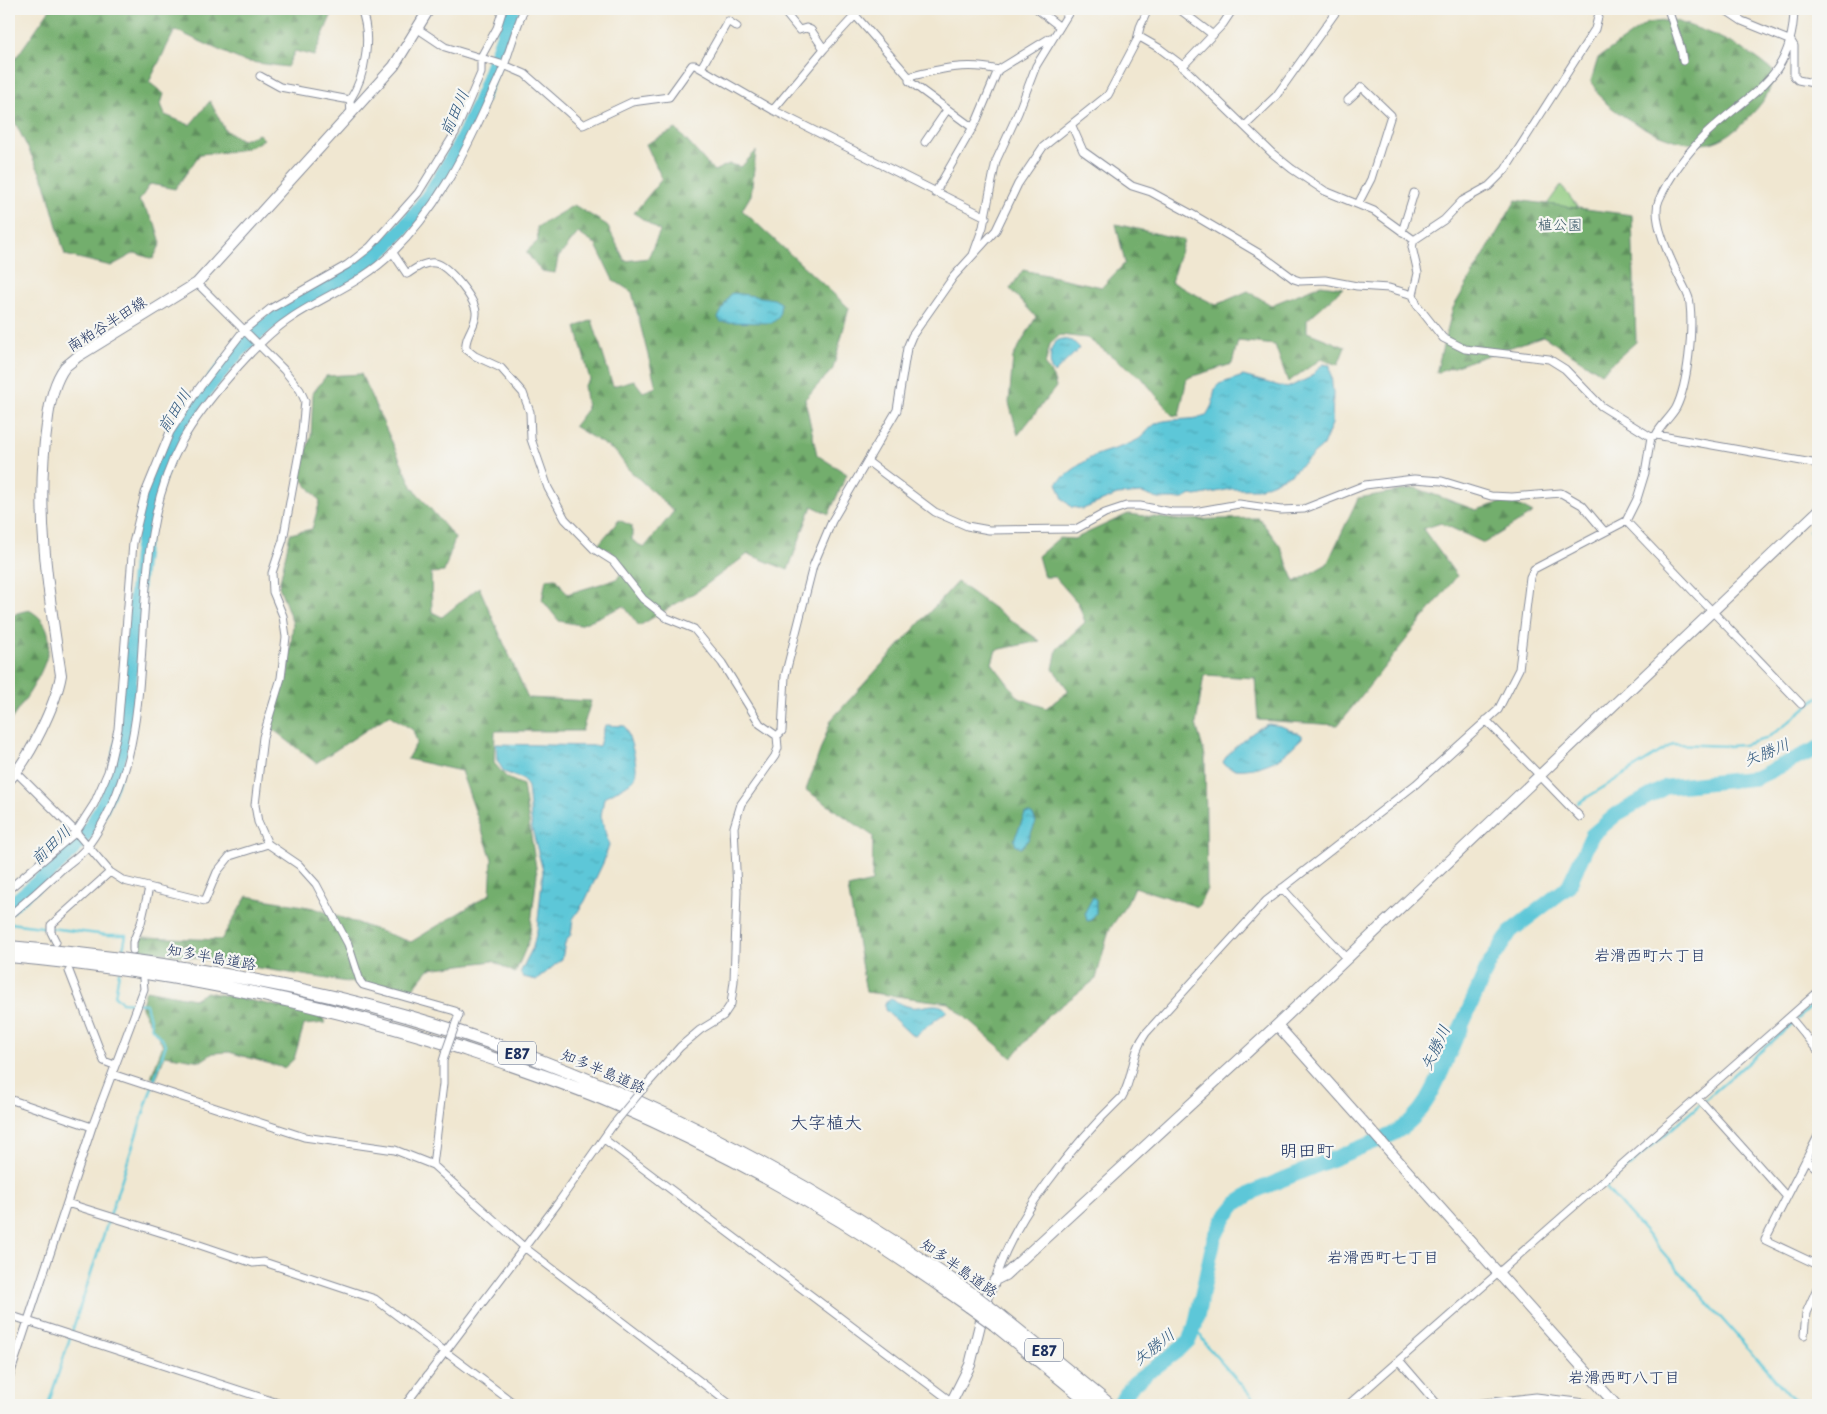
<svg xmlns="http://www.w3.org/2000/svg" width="1827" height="1414" viewBox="0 0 1827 1414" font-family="'Playpen Sans','Klee One',sans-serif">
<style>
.green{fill:#8fca7e;stroke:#557c6e}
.forest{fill:url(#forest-firs);stroke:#476e66}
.water{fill:url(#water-ripples);stroke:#3c7b9b}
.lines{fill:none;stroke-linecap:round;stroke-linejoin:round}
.stream{stroke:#5dc7d8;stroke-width:2.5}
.river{stroke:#5dc7d8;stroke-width:15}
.street-casing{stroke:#868b98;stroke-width:9}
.secondary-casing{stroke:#868b98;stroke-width:12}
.highway-casing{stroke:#868b98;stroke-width:14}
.street{stroke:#fff;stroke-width:7}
.secondary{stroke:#fff;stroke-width:10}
.highway{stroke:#fff;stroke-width:12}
.street-bridge-casing{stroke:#868b98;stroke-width:9;stroke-linecap:butt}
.highway-bridge-casing{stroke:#868b98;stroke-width:14;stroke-linecap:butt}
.street-bridge{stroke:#fff;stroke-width:7}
.highway-bridge{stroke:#fff;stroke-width:12}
.labels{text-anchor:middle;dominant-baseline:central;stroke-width:4.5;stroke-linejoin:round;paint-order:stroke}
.shield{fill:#f6f6f2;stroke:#5d6b8a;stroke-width:1}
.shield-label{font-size:14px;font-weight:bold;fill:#1b2f5e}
.park-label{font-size:15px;fill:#385666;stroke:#f6f6f2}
.street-label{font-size:15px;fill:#1b2f5e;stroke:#f6f6f2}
.water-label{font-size:16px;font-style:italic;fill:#2c557c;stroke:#f6f6f2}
.neighbourhood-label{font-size:16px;fill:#1b2f5e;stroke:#f6f6f2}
.quarter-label{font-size:18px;fill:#1b2f5e;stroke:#f6f6f2}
</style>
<defs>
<pattern id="forest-firs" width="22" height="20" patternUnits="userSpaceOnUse" patternTransform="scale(1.25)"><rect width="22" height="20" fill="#73ae6d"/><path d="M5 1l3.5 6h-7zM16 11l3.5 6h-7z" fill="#5e8e5d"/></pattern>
<pattern id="water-ripples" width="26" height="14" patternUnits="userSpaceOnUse" patternTransform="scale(1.25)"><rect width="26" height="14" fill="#5dc7d8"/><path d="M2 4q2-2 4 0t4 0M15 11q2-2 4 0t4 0" fill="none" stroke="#4ca2b2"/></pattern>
</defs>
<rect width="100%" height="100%" fill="#f6f6f2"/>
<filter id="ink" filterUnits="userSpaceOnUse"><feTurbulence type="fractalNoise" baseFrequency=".02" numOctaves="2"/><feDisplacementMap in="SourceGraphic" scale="10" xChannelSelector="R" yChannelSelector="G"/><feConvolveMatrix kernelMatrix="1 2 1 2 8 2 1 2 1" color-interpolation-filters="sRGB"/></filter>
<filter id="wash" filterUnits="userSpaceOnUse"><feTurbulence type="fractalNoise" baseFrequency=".0096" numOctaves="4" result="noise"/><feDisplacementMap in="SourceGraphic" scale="20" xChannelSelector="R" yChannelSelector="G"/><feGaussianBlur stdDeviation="1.12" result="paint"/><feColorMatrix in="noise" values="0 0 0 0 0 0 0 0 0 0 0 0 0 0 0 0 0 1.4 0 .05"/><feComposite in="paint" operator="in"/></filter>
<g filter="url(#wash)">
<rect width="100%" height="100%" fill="#f0e7d1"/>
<!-- green -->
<path class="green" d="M1561,185L1576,205L1581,226L1530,228Z"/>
<!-- forest -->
<path class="forest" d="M50,9H334L314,56L295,51L287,67L243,61L175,30L149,82L164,94L161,104L165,115L190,125L210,101L225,130L242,140L259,134L264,139C244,153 223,152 200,154L175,189L150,184L139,201L155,223L161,243L153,259L135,253L111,266L65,255L45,183L9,110V68Z
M1672,20C1708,31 1745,46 1773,71C1773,90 1764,101 1752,114C1743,124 1732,134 1719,140C1688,155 1630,124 1606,103C1600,97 1595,88 1591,81L1598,58L1647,23Z
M676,129L714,171L729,164L741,167L756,151L751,195L742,210L849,308L833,369L805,399L817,455L847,474L829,514L812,506L788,570L748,554L699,590L639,626L624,606L580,625L559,621L542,600L546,579L556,578L567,594L617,579L624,569L610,551L598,545L619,520L632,526V540L644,548L674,511L628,469L616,452L574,426L587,409L584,385L590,380L576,327L592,320L613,386L634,380L643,392L656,387L632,292L613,280L596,245L578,233L558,258L555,273L541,271L526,252L538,241L537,227L574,205L607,225L625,261L648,258L660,231L634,213L662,179L646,144Z
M1516,200L1632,215L1636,342L1601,373L1543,336L1436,373L1453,308Z
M1116,224L1184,240L1171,282L1216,305L1248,291L1271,305L1321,285L1343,288L1307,320V332L1345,347L1338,365L1321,359L1288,382L1275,345L1238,341L1232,364L1187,378L1179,416L1172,415L1142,378L1087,338L1060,335L1050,344L1045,365L1053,377L1056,387L1018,435L1009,403L1013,357L1036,317L1010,289L1023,270L1102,287L1125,263Z
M361,374L413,488L455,538L444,572L431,573L432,612L442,617L479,587L528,698L591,701L582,731H495L494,763L507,778L523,785L537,874L529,941L515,973L493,961L429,969L410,992L139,949L143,937L221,940L247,896L314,908L411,942L490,894L492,859L461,771L407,759L417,742L413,730L389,715L316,763L270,727L288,672L293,624L279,586L290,534L312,529L320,501L299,476L311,436L313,393L326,376Z
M1416,488L1476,510L1509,500L1533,513L1484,543L1441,523L1423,529L1457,576L1338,725L1258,720L1255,678L1204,675L1196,724L1205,756L1207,889L1198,907L1134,887L1126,905L1109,930L1096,979L1044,1019L1012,1058L949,1003L866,992L848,888L872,882L873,836L806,790L831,720L957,582L1040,641L996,650L992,663L1019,698L1046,708L1069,691L1053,669L1057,649L1085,622L1078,603L1055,577H1044L1038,556L1059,538L1074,539L1128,514L1180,520L1259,518L1280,546L1295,582L1327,564L1358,498Z
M29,610C76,636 28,694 9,723V619L17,613Z
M146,990L194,999L207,992L322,1015L325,1023L304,1025L294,1059L284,1068L229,1052L213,1053L201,1061L165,1055L156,1079L151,1077L163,1045L141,1008Z"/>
<!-- water -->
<path class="water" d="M734,293L774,299L781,303L779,317L772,323L721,322L718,318L730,294Z
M1062,339L1073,341L1080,348L1054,373L1051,370C1050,359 1048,342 1062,339Z
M1323,364L1330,365L1333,393L1332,424L1323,446L1291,474L1258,489H1231L1196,496L1191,495L1184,499H1158L1142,493L1117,495L1083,509L1071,507L1063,499L1057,483C1068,473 1081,463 1094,456C1108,450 1122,448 1137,440C1145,436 1148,428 1157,423C1169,418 1191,421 1206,416L1212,405L1215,388L1219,384L1243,376L1287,388L1309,378Z
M1268,724L1281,726L1302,735V738C1294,745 1287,753 1278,759C1266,766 1234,776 1223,763C1225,753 1259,726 1268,724Z
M605,725L625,726C629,736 641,770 634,779C627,787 612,792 604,798L601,816L609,845L604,861L585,901L573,919L571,934L565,943L562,959L537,980L523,977L520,973L533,947L537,930L543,871L532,829L528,787L523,779L504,772L497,760L496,744L599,746Z
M1029,813L1033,815L1036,822L1028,840L1021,848L1016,846L1014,840L1025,814Z
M1093,897L1096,901V913L1091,920L1087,921L1085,912Z
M891,999C898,1002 904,1006 911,1007C923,1009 939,999 947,1011L915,1036L910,1034L885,1010V1003Z"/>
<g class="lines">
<!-- stream -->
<path class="stream" d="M1809,531L1818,541
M1578,803L1673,744L1729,746L1743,745L1765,739L1784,726L1818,697
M9,923L107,935H126L122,955
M1798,1019L1818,1000
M1705,1100L1792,1024
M1699,1105L1606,1186L1607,1189L1798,1405
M1195,1326L1206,1345L1259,1405
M48,1405L166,1044L152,1028L146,1004L122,1002L115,996L119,972
M1494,1405H1514
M1523,1405L1538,1401L1559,1405"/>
<!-- river -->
<path class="river" d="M9,907C34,885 63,863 84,836C117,793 124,741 129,688C137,606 134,521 172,445C197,393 247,334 296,304C324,287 355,276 379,253C426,210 461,149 484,90C494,63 502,36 513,9
M1118,1405L1134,1383L1180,1349L1189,1340L1195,1326L1214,1239L1223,1220L1237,1203L1257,1190L1391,1135C1427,1116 1439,1078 1454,1042C1466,1017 1477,991 1488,966L1511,931L1568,887L1592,835L1617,814L1666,787L1756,778L1818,748"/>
</g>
</g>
<g filter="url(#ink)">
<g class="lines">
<!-- street casing -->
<g class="street-casing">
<path id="street" d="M782,9L799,30L806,28L811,30L824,49L861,9
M1037,9L1060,27
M1179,9L1213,35
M1668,9L1681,49L1683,61
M1724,9L1742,21L1791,41L1794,46V76L1798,80L1818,84
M855,15L909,77V81L973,128
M418,29L445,47L504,65L525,74L583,125L632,102L669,97L692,65H695L773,110L986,217
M1138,36L1159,48L1179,63L1272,153L1292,169L1325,191L1374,211L1414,240
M1182,67L1223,24L1233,9
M701,68L728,21L737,27
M260,76L280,87L350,100L351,114
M909,77C939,69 967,62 998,70
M350,100C366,75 372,36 361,9
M1348,100L1362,87L1391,115L1371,179L1358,204
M773,110L824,49
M1072,126L1083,151L1132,186L1151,192L1197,217L1260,254L1294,279L1300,281L1325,280L1357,286L1389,288L1413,295
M1245,126L1276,96L1338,9
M925,142L947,110
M935,193L977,120L998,70L1050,38
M1402,232L1414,193
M1414,240L1412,247L1418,273L1413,295L1417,305L1443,338L1465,349L1549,359L1565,369L1601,406L1651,437
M1414,240L1444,220L1462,201L1489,186L1505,170L1595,29L1600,9
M393,253L407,274C415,269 425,261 435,263C448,265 475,299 476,312C477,326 464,335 466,349L475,356L501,368L523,393L530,412L531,439L548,488L565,519L594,549L613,561L643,599L667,618L694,629L722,663L760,724L777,736L782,731L785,676L813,566L832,521L897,410L907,348L912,336L954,276L996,230L1018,184L1043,147L1108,95L1137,40L1140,27L1148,9
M973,255L983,227L996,161L1018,113L1036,66L1071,9
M197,283L284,370L300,390L305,401L301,442L283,540L272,573L273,592L283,616L286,637L281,678L263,737L255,805L258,822L268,844L299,865L316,884L348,944L360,981L363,985L455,1011L459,1015L457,1020
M1656,435C1661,425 1670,418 1676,408C1688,384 1693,331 1690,304C1690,297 1685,289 1682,283C1673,264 1650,220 1659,200C1670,175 1687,153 1707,133C1751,91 1793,79 1794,9
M867,461L935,512L967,526L989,530L1076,529L1105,513L1126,506H1140L1172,512H1194L1239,504L1281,510L1304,509L1365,485L1414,479L1442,481L1491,496L1512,497L1561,493L1582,505L1604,531
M1626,521L1801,704
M1486,720L1580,817
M16,772L76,832L110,872L124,881L205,901L217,872L230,856L268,844
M1282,888L1346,957
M9,889L76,832L94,804L108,772L118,729L133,543L145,493L170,432L197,391L244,330L270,309L347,265L370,247L418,193L455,133L481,73V57L497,28L503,9
M9,916C27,901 45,885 62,869C70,862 80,856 87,847C175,730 114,567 182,441C202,405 257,340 291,318C325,295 362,283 392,253C435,211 462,159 486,106C492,92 499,79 504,66C511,46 516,28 524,9
M56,942L51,932V925L110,872
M133,950V942L141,923L149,888
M69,971L104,1061L114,1065
M1790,1017L1818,1051
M112,1074L304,1137L395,1150L433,1165L524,1247L731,1405
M641,1091L680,1047L700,1030L723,1016L731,1004L734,981L737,891L734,827L741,804L775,756L778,748L777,736
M1698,1098L1787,1197
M9,1099L92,1127
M1818,1136L1765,1240L1818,1265
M604,1139L952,1402
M1806,1159L1818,1170
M433,1165L443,1084V1061L446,1051
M67,1203L188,1241L253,1263L264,1262L375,1299L516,1405
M995,1280C1013,1218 1075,1142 1122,1097C1134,1077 1131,1053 1146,1033L1266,901L1416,784L1498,710L1519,669L1530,577L1534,569L1626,521L1637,499L1645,473L1651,437L1656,435L1818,464
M9,1315L284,1405
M1804,1335L1806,1313L1818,1286
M1399,1360L1438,1405
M9,1378L92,1127L144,989L143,979
M405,1405L558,1203L613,1125
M1348,1405L1818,992
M1465,1405L1536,1397L1601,1405L1613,1401"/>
</g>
<!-- secondary casing -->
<g class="secondary-casing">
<path id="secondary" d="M9,780C30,758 56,704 61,675C48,592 35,508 47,425C49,406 53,383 65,367C68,364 73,361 77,357L197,283L394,66L429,9
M1277,1025L1616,1405
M950,1405L970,1365L987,1296L995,1280L1005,1275L1277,1025L1818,511"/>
</g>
<!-- highway casing -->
<g class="highway-casing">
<path id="highway" d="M9,947C144,959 279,979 410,1017C614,1076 802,1175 975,1296
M9,956C162,970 315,1001 461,1048C512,1065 564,1082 613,1103C739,1157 858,1226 969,1306
M998,1314L1110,1405
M994,1324L1093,1405"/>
</g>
<!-- street -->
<use href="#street" class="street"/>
<!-- secondary -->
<use href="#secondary" class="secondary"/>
<!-- highway -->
<use href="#highway" class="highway"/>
<!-- street-bridge casing -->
<g class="street-bridge-casing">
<path id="street-bridge" d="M446,1051L457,1020
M613,1125L641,1091"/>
</g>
<!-- highway-bridge casing -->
<g class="highway-bridge-casing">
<path id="highway-bridge" d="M975,1296L998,1314
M969,1306L994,1324"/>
</g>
<!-- street-bridge -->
<use href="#street-bridge" class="street-bridge"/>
<!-- highway-bridge -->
<use href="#highway-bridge" class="highway-bridge"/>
</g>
</g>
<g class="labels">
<!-- shield labels -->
<g class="shield">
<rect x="498" y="1041.5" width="38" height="23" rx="4"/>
<rect x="1025" y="1338.5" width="38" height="23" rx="4"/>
</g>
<g class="shield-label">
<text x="517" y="1053">E87</text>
<text x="1044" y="1350">E87</text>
</g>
<!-- park labels -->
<g class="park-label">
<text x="1560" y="223">植公園</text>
</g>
<!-- street labels -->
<g class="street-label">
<text transform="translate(106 323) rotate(-32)">南粕谷半田線</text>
<text transform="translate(212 956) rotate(10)">知多半島道路</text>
<text transform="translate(604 1070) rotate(23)">知多半島道路</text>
<text transform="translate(960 1267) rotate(35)">知多半島道路</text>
</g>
<!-- water labels -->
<g class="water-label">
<text transform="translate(453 112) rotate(-66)">前田川</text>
<text transform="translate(173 410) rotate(-58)">前田川</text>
<text transform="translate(1766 751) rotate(-22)">矢勝川</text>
<text transform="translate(50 844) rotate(-44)">前田川</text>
<text transform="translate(1434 1047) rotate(-65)">矢勝川</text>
<text transform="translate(1153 1346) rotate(-38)">矢勝川</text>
</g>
<!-- neighbourhood labels -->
<g class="neighbourhood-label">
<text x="1650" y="954">岩滑西町六丁目</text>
<text x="1383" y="1256">岩滑西町七丁目</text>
<text x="1624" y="1376">岩滑西町八丁目</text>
</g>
<!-- quarter labels -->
<g class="quarter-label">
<text x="826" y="1121">大字植大</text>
<text x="1307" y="1149">明田町</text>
</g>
</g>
<!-- margin -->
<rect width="1827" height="1414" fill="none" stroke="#f6f6f2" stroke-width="30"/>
</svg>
